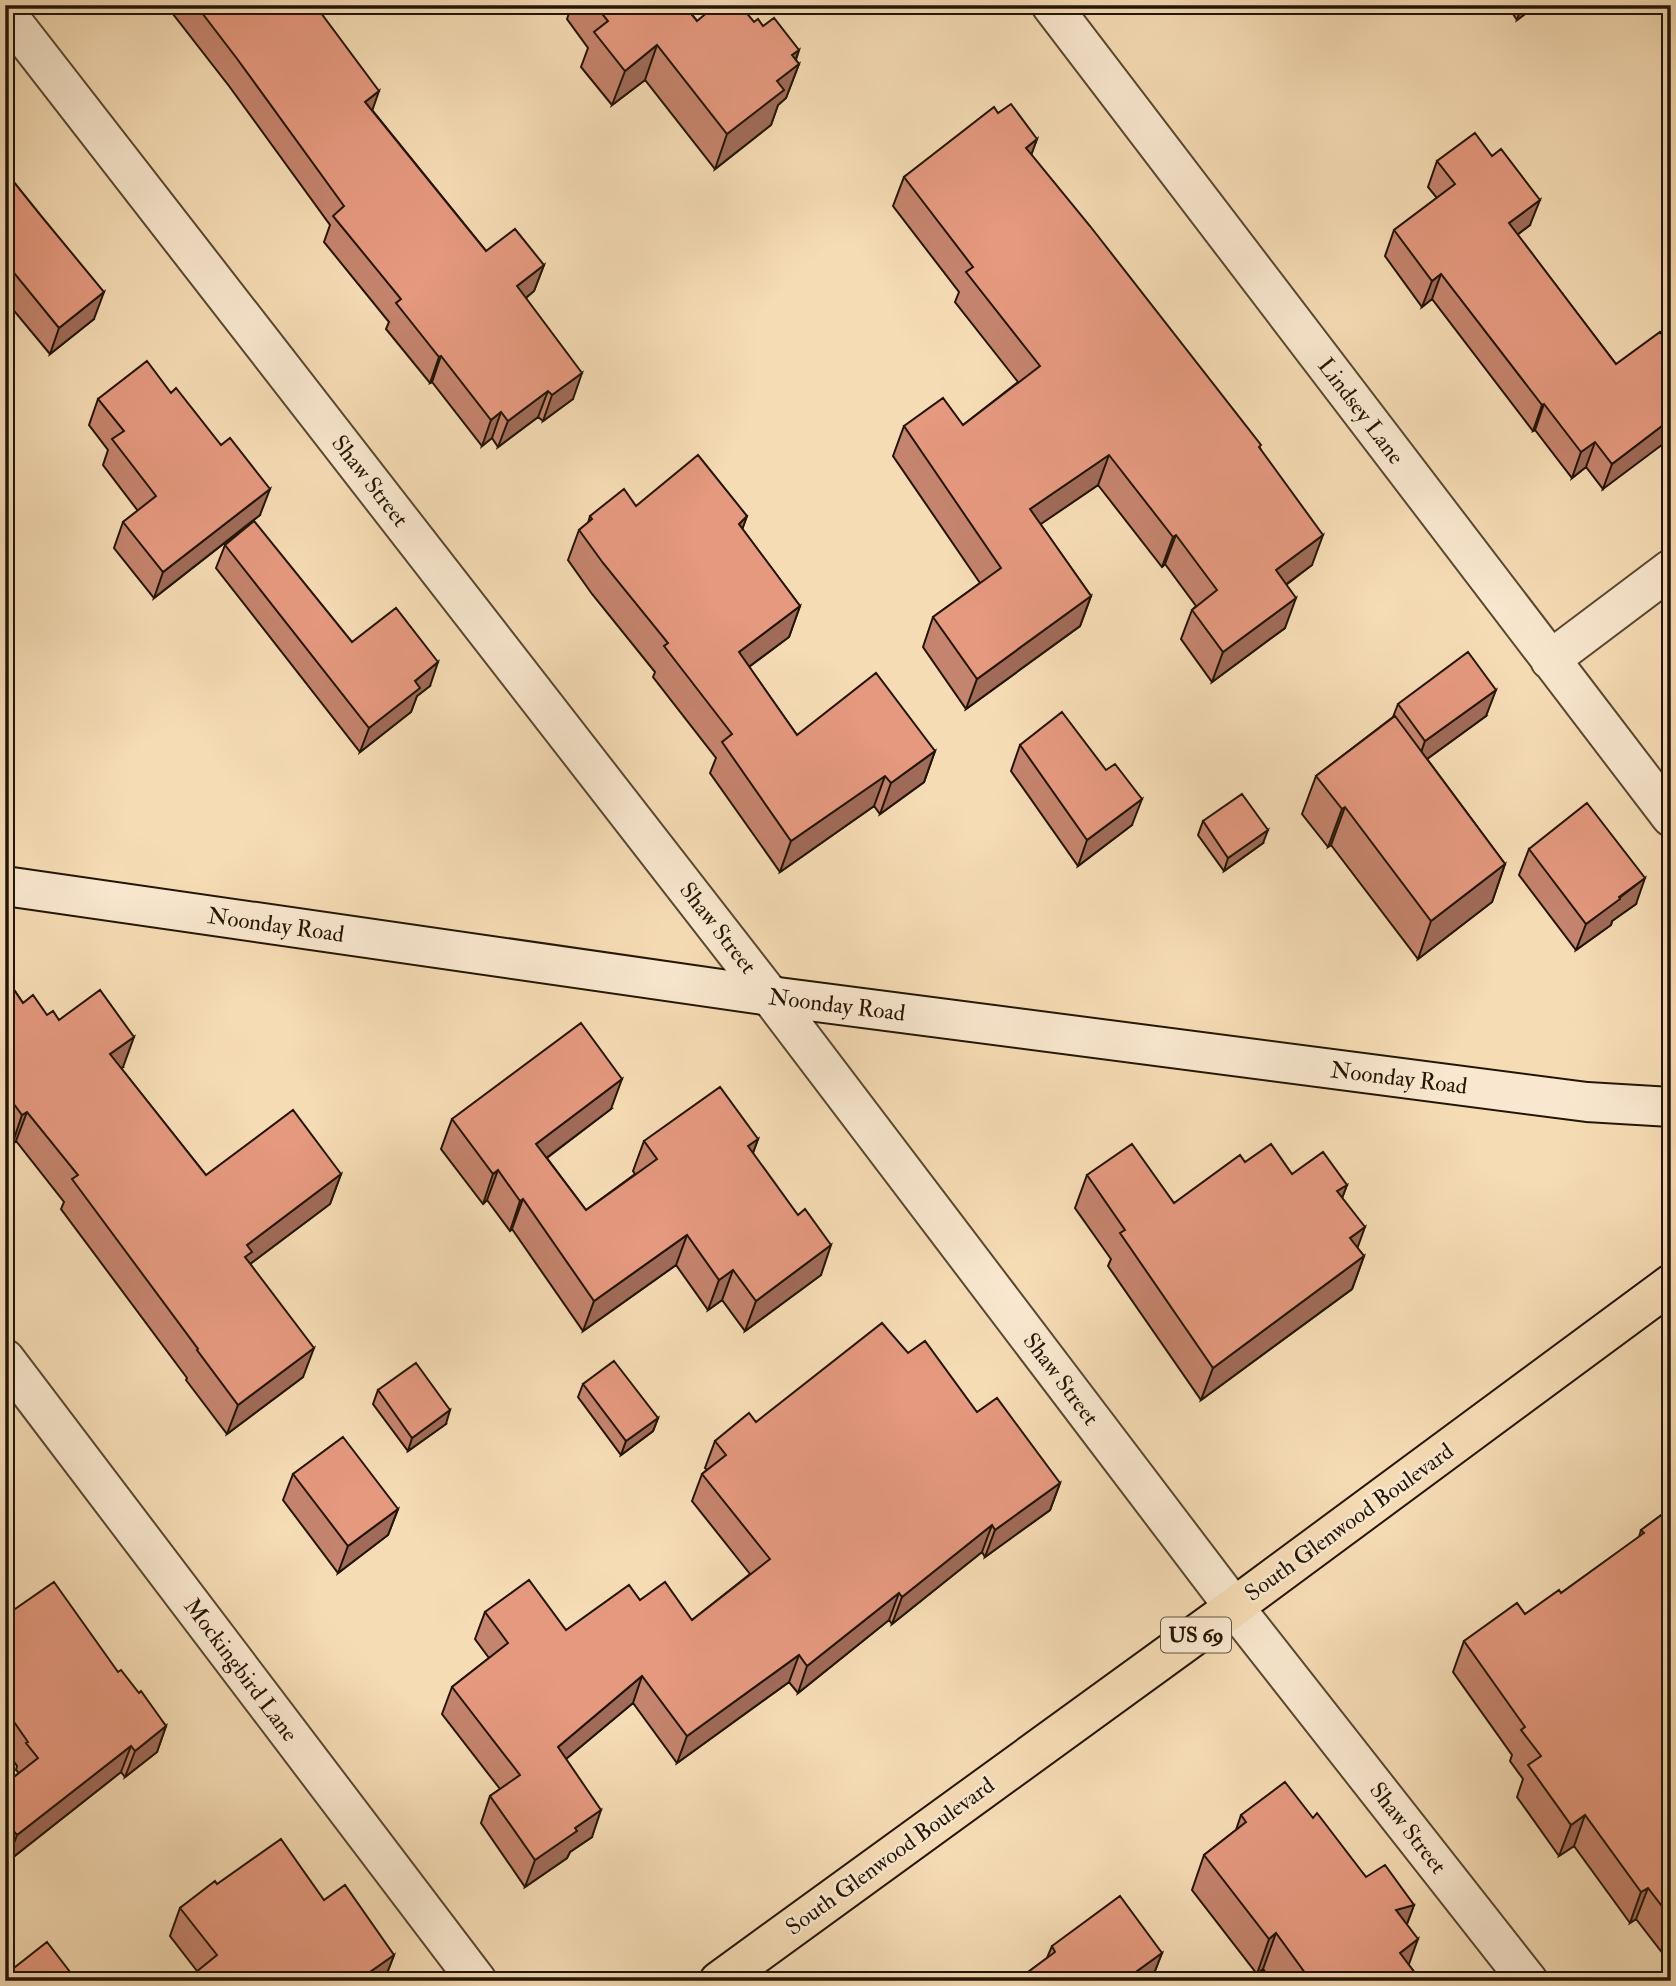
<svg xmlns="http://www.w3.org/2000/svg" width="1676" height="1986" viewBox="0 0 1676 1986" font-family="'IM FELL Double Pica',serif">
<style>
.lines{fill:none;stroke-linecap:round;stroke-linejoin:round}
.street-casing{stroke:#584730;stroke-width:42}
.secondary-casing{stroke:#231504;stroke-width:42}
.primary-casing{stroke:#231504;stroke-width:42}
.street{stroke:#f9e8cf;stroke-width:38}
.secondary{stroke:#f9e8cf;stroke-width:38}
.primary{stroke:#f6dcb5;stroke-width:38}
.wall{fill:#c5846d;stroke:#231504;stroke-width:2}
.shaded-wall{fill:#a06b59;stroke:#231504;stroke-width:2}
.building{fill:#e5997f;stroke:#231504;stroke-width:2}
.labels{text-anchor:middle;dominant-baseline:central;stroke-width:5;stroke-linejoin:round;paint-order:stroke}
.shield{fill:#f9e8cf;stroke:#635441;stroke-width:2}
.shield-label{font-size:21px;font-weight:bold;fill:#231504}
.street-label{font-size:23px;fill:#231504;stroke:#f9e8cf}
</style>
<rect width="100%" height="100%" fill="#f6dcb5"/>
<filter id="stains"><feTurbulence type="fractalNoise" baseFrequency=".00286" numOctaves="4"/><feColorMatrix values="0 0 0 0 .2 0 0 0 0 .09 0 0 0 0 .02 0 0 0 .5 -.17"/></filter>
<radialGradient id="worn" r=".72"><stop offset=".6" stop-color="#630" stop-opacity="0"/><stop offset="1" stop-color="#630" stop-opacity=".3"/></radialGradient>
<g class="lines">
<!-- street casing -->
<g class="street-casing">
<path id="street" d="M1051,5L1671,817
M5,12L770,996L1234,1607L1528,1981
M1550,660L1671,569
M5,1359L477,1981"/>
</g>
<!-- secondary casing -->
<g class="secondary-casing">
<path id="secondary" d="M5,886L770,996L1587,1102L1671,1107"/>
</g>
<!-- primary casing -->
<g class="primary-casing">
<path id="primary" d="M719,1981L1234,1607L1671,1284"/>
</g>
<!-- street -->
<use href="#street" class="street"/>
<!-- secondary -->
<use href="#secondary" class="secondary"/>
<!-- primary -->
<use href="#primary" class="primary"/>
</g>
<!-- wall -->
<path class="wall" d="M176,5H315L372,110L486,251L544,265L534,291L526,298L573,399L543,421L538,417L498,447L492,438L482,446L432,382L430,383L386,329L389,322L324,242L330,225L229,86L173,14Z
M572,5H684L697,21L754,22L763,26L799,50L796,60L799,64L786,98L778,105L771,125L715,169L645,80L612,105L581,67L588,48L567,19Z
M1507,5H1537L1517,20Z
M998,113L1037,139L1031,155L1260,448L1312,565L1286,585L1285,628L1212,682L1181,639L1192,610L1196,606L1165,564L1162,567L1098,485L1040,524L1091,596L1080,626L966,709L923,647L933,617L980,583L893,456L904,426L963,425L1018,382L955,302L959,292L893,206L904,177Z
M1437,161L1530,225L1517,235L1616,364L1671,346L1603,489L1586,467L1572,478L1535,430L1533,431L1432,299L1422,307L1385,256L1394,230L1437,198L1428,187Z
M5,171L94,319L50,354L5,300Z
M98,399L260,515L154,598L114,548L123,522L138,511L103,465L108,450L89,425Z
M636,506L747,516L742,529L800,606L789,637L749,667L797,735L935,751L924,782L880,814L874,806L780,872L710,773L716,758L653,677L655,672L592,594L568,560L579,530L588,523L590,516Z
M225,545L352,642L430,686L417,696L411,712L360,752L216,568Z
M1671,639V661L1665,654Z
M1398,704L1486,716L1427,759L1505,864L1492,902L1418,959L1331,845L1328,847L1302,814L1316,776L1393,717Z
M1020,745L1132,825L1078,866L1011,771Z
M1203,821L1263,843L1224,871L1198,835Z
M1529,849L1636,904L1612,921L1611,925L1576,950L1519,875Z
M6,978L23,1003L47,1015L59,1020L123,1067L121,1068L206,1175L341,1174L330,1204L250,1264L303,1377L227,1434L186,1380L187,1378L61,1209L64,1202L16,1141L12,1145L5,1136Z
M611,1109L547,1158L586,1210L635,1174L633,1171L644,1141L758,1139L753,1153L821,1275L745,1331L722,1300L708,1310L676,1265L583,1331L512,1229L510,1231L487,1200L483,1204L441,1149L452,1119Z
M1245,1162L1292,1174L1347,1185L1342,1198L1357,1248L1364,1256L1352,1289L1201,1400L1108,1266L1111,1259L1075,1208L1087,1175L1174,1203Z
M908,1353L1060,1483L1050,1510L985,1557L982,1552L892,1624L889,1620L798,1693L789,1682L677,1763L633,1703L566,1759L592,1837L570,1852L567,1858L525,1887L481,1823L490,1796L500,1789L442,1714L452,1687L489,1658L475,1639L485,1612L566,1630L640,1600L692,1620L750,1574L692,1501L702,1474L707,1470L705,1468L715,1441Z
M583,1384L658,1418L653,1431L621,1455L578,1397Z
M378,1390L446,1424L408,1451L373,1404Z
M293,1474L398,1509L388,1535L338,1573L283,1500Z
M1671,1508V1964L1636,1919L1630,1923L1574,1846L1559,1856L1517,1797L1523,1779L1510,1761L1512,1755L1453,1672L1464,1641L1525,1614L1561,1593L1639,1537L1641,1530Z
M5,1616L118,1672L166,1726L157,1752L125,1777L121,1772L7,1862L5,1859V1784L19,1773L16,1770L17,1766L5,1749Z
M1241,1815L1313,1818L1366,1877L1414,1905L1407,1924L1409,1965L1421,1981H1272L1263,1969L1257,1974L1192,1890L1204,1855L1236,1830Z
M217,1884L324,1900L394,1955L384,1981H185L197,1971L170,1936L180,1908Z
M1052,1946L1162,1953L1151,1981H1016L1047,1958Z"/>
<!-- shaded-wall -->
<path class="shaded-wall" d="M1522,5H1537L1517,20Z
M657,45L645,80L612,105L625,71Z
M799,50L792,69L799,64L786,98L778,105L771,125L715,169L727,134L777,81L792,55Z
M379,91L370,117L365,102Z
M1037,139L1026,169V148Z
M1540,200L1530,225L1499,249L1509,223Z
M544,265L534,291L507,313L517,286Z
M1441,274L1432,299L1422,307L1432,281Z
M104,292L94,319L50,354L59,328Z
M441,356L432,382L430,383L439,357Z
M582,373L573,399L543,421L552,395Z
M548,391L538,417L498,447L508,421Z
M1544,404L1535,430L1533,431L1542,405Z
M501,412L492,438L482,446L491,420Z
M1671,419V438L1603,489L1612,464Z
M1595,442L1586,467L1572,478L1581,452Z
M1109,455L1098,485L1019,539L1030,509Z
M270,489L260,515L154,598L163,572Z
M747,516L736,547L739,524Z
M1176,535L1165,564L1162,567L1173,537Z
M1323,535L1312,565L1265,600L1276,570Z
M1091,596L1080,626L966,709L977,679Z
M1296,598L1285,628L1212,682L1223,652Z
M800,606L789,637L727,683L739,652Z
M438,662L430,686L417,696L411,712L360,752L369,728L415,681Z
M1496,690L1486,716L1416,767L1425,741Z
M935,751L924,782L880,814L891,783Z
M885,776L874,806L780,872L791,841Z
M1142,799L1132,825L1078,866L1087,840Z
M1345,807L1331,845L1328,847L1342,809Z
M1268,830L1263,843L1224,871L1228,858Z
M1505,864L1492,902L1418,959L1431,921Z
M1645,878L1636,904L1612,921L1611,925L1576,950L1586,924Z
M134,1037L123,1067L100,1084L110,1054Z
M622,1079L611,1109L525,1174L536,1144Z
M27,1112L16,1141L12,1145L22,1115Z
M758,1139L747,1169L748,1146Z
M498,1170L487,1200L483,1204L493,1174Z
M341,1174L330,1204L246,1267L241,1282L247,1245Z
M1347,1185L1335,1217L1337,1191Z
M523,1199L512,1229L510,1231L520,1201Z
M1365,1227L1353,1260L1350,1238Z
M687,1235L676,1265L583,1331L594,1301Z
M831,1245L821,1275L745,1331L756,1301Z
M1364,1256L1352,1289L1201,1400L1213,1368Z
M733,1270L722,1300L708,1310L719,1280Z
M314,1348L303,1377L227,1434L238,1405Z
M450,1410L446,1424L408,1451L412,1438Z
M658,1418L653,1431L621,1455L626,1441Z
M1060,1483L1050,1510L985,1557L995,1530Z
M398,1509L388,1535L338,1573L348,1546Z
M992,1525L982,1552L892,1624L902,1597Z
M899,1593L889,1620L798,1693L807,1666Z
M799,1655L789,1682L677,1763L687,1736Z
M642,1676L633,1703L548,1774L558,1747Z
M166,1726L157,1752L125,1777L135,1751Z
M131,1746L121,1772L7,1862L17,1835Z
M601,1810L592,1837L570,1852L567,1858L525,1887L535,1860L575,1828Z
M1585,1815L1574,1846L1559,1856L1571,1825Z
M1648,1888L1636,1919L1630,1923L1641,1892Z
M1414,1905L1401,1940L1396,1910Z
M1276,1933L1263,1969L1257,1974L1269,1939Z
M1418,1939L1405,1975L1400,1953Z
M1162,1953L1151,1981H1131L1133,1974Z
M394,1955L384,1981H357Z"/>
<!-- building -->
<path class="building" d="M196,5H315L379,91L365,102L486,251L515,229L544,265L517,286L582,373L552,395L548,391L508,421L501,412L491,420L441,356L439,357L396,303L401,299L333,216L344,206L238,60Z
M595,5H684L697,21L716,5H740L754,22L758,19L763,26L774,18L799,50L792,55L799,64L777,81L784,90L727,134L657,45L625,71L594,32L608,21Z
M1011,104L1037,139L1026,148L1090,226L1261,445L1259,447L1323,535L1276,570L1296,598L1223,652L1192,610L1217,590L1176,535L1173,537L1109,455L1030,509L1091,596L977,679L933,617L1001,568L904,426L943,398L963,425L1040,366L966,272L973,267L904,177L994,107L998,113Z
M1475,133L1492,156L1501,149L1540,200L1509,223L1616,364L1660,332L1671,346V419L1612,464L1595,442L1581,452L1544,404L1542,405L1441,274L1432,281L1394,230L1455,184L1437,161Z
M5,171L42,217L104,292L59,328L5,262Z
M147,361L171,393L176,388L221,445L230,438L270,489L163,572L123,522L156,496L112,439L124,431L98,399Z
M698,455L747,516L739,524L800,606L739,652L797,735L876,673L935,751L891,783L885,776L791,841L722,742L732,734L664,646L668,643L603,563L579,530L592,519L590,516L624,489L636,506Z
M254,521L352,642L396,608L438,662L415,681L420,688L369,728L225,545Z
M1468,652L1496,690L1425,741L1398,704Z
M1062,712L1106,770L1115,764L1142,799L1087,840L1020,745Z
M1395,716L1505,864L1431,921L1345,807L1342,809L1316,776Z
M1242,794L1268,830L1228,858L1203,821Z
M1587,803L1645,878L1619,897L1620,899L1586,924L1529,849Z
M6,978L23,1003L33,995L47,1015L53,1011L59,1020L100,990L134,1037L110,1054L206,1175L293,1110L341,1174L247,1245L252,1252L245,1257L314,1348L238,1405L197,1350L198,1349L72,1179L78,1175L27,1112L22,1115L5,1092Z
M581,1023L622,1079L536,1144L586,1210L657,1159L644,1141L720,1087L758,1139L748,1146L798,1215L805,1209L831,1245L756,1301L733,1270L719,1280L687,1235L594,1301L523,1199L520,1201L498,1170L493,1174L452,1119Z
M1132,1144L1174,1203L1240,1155L1245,1162L1271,1144L1292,1174L1323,1152L1347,1185L1337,1191L1365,1227L1350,1238L1364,1256L1213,1368L1120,1233L1125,1230L1087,1175Z
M882,1323L908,1353L925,1341L977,1412L997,1398L1060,1483L995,1530L992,1525L902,1597L899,1593L807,1666L799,1655L687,1736L642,1676L558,1747L601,1810L575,1828L577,1831L535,1860L490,1796L520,1775L452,1687L508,1643L485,1612L529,1580L566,1630L629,1585L640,1600L665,1582L692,1620L770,1559L702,1474L726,1455L715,1441L749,1413L756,1422Z
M614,1361L658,1418L626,1441L583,1384Z
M416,1363L450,1410L412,1438L378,1390Z
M343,1437L398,1509L348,1546L293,1474Z
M1671,1508V1918L1648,1888L1641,1892L1585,1815L1571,1825L1528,1765L1541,1756L1521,1730L1525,1727L1464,1641L1517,1603L1525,1614L1559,1590L1561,1593L1644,1533L1641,1530Z
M54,1582L118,1672L121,1670L139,1693L141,1691L166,1726L135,1751L131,1746L17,1835L5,1821V1784L38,1758L26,1743L28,1742L5,1709V1616Z
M1285,1782L1313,1818L1317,1813L1366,1877L1385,1865L1414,1905L1396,1910L1418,1939L1400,1953L1421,1981H1311L1276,1933L1269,1939L1204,1855L1246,1822L1241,1815Z
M281,1839L324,1900L345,1885L394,1955L357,1981H351L349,1976L342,1981H185L217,1955L180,1908L215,1881L217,1884Z
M1120,1896L1162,1953L1133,1974L1138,1981H1016L1055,1952L1052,1946Z
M47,1942L77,1981H5V1975Z"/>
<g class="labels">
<!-- shield labels -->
<rect class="shield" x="1161" y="1617.5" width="70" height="35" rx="5"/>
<g class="shield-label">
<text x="1196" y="1635">US 69</text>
</g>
<!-- street labels -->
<g class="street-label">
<text transform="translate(1361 411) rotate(53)">Lindsey Lane</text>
<text transform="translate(370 481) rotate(52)">Shaw Street</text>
<text transform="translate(276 925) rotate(8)">Noonday Road</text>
<text transform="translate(718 928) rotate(52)">Shaw Street</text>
<text transform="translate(837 1005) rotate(7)">Noonday Road</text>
<text transform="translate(1399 1078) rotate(7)">Noonday Road</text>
<text transform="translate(1061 1379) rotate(53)">Shaw Street</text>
<text transform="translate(1349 1522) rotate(-36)">South Glenwood Boulevard</text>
<text transform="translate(241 1670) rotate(53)">Mockingbird Lane</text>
<text transform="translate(1408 1828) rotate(52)">Shaw Street</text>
<text transform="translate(890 1856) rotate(-36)">South Glenwood Boulevard</text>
</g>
</g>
<!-- margin -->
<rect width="1676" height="1986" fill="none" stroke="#f6dcb5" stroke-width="28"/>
<rect x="7" y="7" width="1662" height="1972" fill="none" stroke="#231504" stroke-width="3.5"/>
<rect x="14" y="14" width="1648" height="1958" fill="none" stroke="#231504" stroke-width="2"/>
<rect width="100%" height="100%" filter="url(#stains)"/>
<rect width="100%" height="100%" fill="url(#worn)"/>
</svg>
